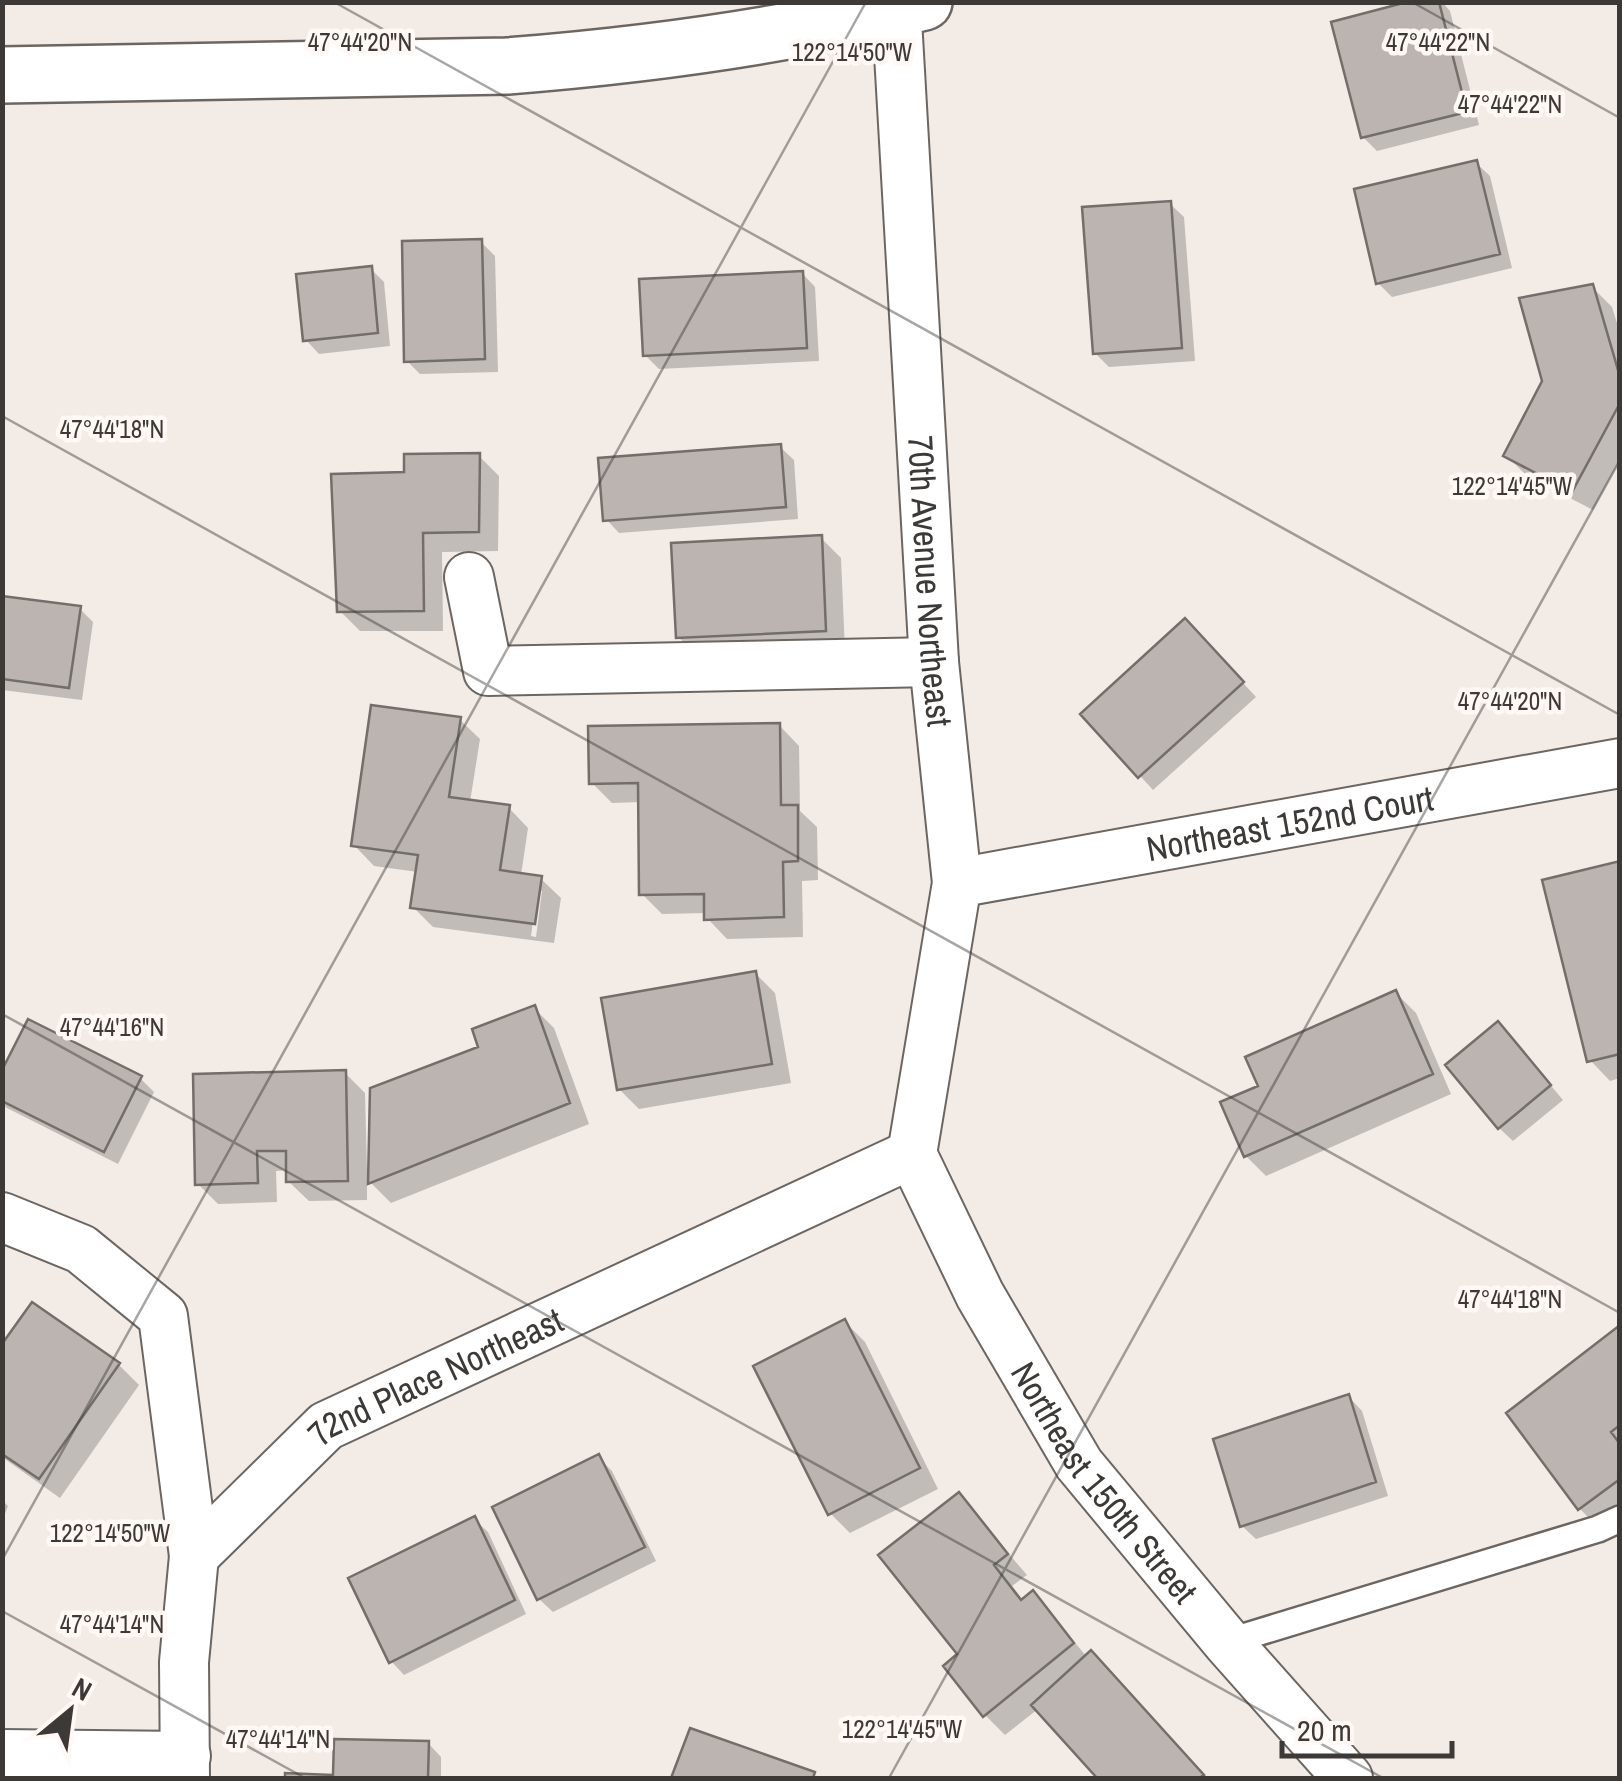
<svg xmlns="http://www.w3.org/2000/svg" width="1622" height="1781" viewBox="0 0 1622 1781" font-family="'Archivo Narrow',sans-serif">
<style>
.shadow{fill:#0003;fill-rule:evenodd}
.building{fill:#bbb4b0;stroke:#746e6a;stroke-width:2.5}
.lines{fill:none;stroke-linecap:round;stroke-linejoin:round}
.lane-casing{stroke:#6c6662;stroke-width:30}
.street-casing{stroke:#6c6662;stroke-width:52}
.secondary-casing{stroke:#6c6662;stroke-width:60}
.lane{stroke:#fff;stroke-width:25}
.street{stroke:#fff;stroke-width:48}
.secondary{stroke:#fff;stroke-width:55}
.ticks{fill:none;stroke:#3c3937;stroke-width:2.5;stroke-opacity:0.45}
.labels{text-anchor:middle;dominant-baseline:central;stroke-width:9;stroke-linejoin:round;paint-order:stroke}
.street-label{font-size:35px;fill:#3c3937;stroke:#fff8f4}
.ticks-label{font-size:25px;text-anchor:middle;fill:#3c3937;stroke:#fff8f4;stroke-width:9;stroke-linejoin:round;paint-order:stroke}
</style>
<rect width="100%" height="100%" fill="#f2ebe6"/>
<!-- shadow -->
<path class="shadow" d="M1417,2H1442L1450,11L1479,125L1377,151L1363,137Z
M1476,163L1490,176L1512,268L1392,297L1378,283Z
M1170,204L1184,217L1195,361L1109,367L1095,353Z
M481,242L495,256L498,372L420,374L407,361Z
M371,269L384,282L390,346L319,354L306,340Z
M802,273L815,287L819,361L659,369L645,355Z
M1592,287L1612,307L1620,333V460L1593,510L1526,475L1506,455Z
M780,447L794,460L798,519L619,533L606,519Z
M479,456L499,476L498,551L442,552L443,631H360L339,610L406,475Z
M821,538L841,558L845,651L699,657L678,637Z
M2,599L80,609L93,622L82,700L2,690Z
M1199,635L1256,697L1153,790L1084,714Z
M459,719L480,739L470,802L508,807L528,828L521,875L540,878L561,898L554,943L433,927L413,907L418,872L374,866L354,845ZM537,891H542L536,937L531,936Z
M779,725L799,746L800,811L817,827L818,880L802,881L803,937L727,939L707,918V913L662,914L642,894L641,802L612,803L592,783Z
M1620,863V1078L1610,1081L1590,1060Z
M755,973L775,993L791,1083L639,1109L619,1089Z
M1396,993L1416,1013L1451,1094L1266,1176L1246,1156L1261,1087Z
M534,1008L554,1028L589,1124L391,1203L367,1179V1200L309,1201L288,1181V1170L276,1171L277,1202L218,1204L198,1184L345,1073L365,1093L367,1171H371Z
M1511,1038L1563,1100L1513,1141L1499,1128Z
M2,1075L140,1078L154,1092L118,1164L7,1108L2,1104Z
M33,1305L119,1365L139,1385L60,1498L2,1457V1349Z
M845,1322L865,1342L938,1489L850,1533L830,1513Z
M1620,1328V1514L1600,1529L1580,1509L1509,1414Z
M1349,1397L1362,1411L1388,1496L1256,1539L1242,1526Z
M598,1457L612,1471L656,1561L553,1612L539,1599Z
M958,1495L1027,1575L1012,1586L1024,1601L1033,1593L1087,1657L1104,1667L1205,1778H1101L1038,1709L1005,1735L985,1715L946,1666L961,1655Z
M2,1500L8,1506L2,1521Z
M474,1519L488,1532L526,1614L404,1675L391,1661Z
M692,1731L813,1774L818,1778H674Z
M428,1743L441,1757V1778H287V1776L335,1777Z"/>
<!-- building -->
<path class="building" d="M1407,2H1439L1467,112L1361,138L1331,22Z
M1477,160L1500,254L1376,284L1354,189Z
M1171,201L1182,348L1093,354L1082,207Z
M482,239L485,359L404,362L402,241Z
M372,266L378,333L303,341L296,274Z
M803,271L807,348L643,356L639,279Z
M1593,284L1620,377V403L1572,492L1503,456L1542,381L1519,298Z
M781,444L786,507L603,521L598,458Z
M480,453L479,532L423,533L424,611L337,612L331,474L404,472V454Z
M822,535L826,631L676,638L671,543Z
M2,596L81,606L69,688L2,679Z
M1185,618L1244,682L1138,778L1080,714Z
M371,705L461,717L449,797L510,805L500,870L542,876L535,924L410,908L418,855L351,846Z
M780,723L781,805H798V861L783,862L784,917L704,920V894L639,895L638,783L589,784L588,726Z
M1620,861V1054L1587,1062L1542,880Z
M756,971L772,1064L617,1090L601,998Z
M1396,990L1433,1074L1244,1157L1220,1102L1258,1086L1245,1057Z
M535,1005L570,1103L368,1184L370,1088L478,1047L472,1029Z
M28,1019L142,1076L104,1152L2,1101V1070Z
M1498,1021L1551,1085L1498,1129L1445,1065Z
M346,1070L348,1181L286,1182V1151H257L258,1183L195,1185L193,1074Z
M32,1302L120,1363L39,1479L2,1454V1344Z
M845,1319L920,1468L828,1515L753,1366Z
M1620,1325V1425L1611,1432L1620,1444V1479L1578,1510L1506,1413Z
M1349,1394L1376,1482L1240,1527L1213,1439Z
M599,1454L645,1547L537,1600L492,1507Z
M959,1492L1008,1554L994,1565L1021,1600L1033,1590L1074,1643L983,1717L943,1666L957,1654L878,1555Z
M475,1516L515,1600L389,1663L348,1578Z
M1091,1650L1204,1775L1199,1778H1097L1031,1705Z
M690,1728L815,1772L813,1778H671Z
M334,1739L429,1741L428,1778H285V1773L333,1775Z"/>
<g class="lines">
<!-- lane casing -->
<g class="lane-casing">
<path id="lane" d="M1227,1642L1598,1529L1620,1519"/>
</g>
<!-- street casing -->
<g class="street-casing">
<g id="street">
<path id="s1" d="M896,2L934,662L957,883L912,1154"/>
<path d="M469,577L488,671L934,662"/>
<path id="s2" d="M957,883L1620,763"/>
<path id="s3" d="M912,1154L980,1295L1079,1464L1227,1642L1348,1778"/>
<path d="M2,1217L81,1249L163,1316L194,1556"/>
<path d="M2,1754L186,1756"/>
<path id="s4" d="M185,1778L184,1662L194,1556L326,1426L912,1154"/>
</g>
</g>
<!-- secondary casing -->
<g class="secondary-casing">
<path id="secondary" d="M2,75L507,66C647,55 788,36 924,2"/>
</g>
<!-- lane -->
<use href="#lane" class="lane"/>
<!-- street -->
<use href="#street" class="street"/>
<!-- secondary -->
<use href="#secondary" class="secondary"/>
</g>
<!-- ticks -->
<path class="ticks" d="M334,2L1620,715M1412,2L1620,118M2,416L1620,1313M2,1014L1383,1778M2,1560L866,2M2,1611L305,1778M889,1778L1620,460"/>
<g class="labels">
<!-- street labels -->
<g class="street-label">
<text stroke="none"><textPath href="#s1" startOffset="580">70th Avenue Northeast</textPath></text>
<text stroke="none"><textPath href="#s2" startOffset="338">Northeast 152nd Court</textPath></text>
<text stroke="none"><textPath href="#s4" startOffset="528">72nd Place Northeast</textPath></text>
<text stroke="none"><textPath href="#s3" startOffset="382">Northeast 150th Street</textPath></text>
</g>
</g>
<g class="ticks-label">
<text x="360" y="51">47°44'20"N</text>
<text x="1438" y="51">47°44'22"N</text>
<text x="852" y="61">122°14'50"W</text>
<text x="1510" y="113">47°44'22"N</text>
<text x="112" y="438">47°44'18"N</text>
<text x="1512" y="495">122°14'45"W</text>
<text x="1510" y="710">47°44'20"N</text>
<text x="112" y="1036">47°44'16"N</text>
<text x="1510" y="1308">47°44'18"N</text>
<text x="110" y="1542">122°14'50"W</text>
<text x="112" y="1633">47°44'14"N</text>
<text x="902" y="1738">122°14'45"W</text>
<text x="278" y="1748">47°44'14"N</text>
</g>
<!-- border -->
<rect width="1622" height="1781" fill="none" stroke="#3c3937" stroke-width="10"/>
<!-- north arrow -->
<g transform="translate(70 1711) rotate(29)" stroke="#fff8f4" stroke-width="8" paint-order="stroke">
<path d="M0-8L18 38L0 25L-18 38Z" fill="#3c3937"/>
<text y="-15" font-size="28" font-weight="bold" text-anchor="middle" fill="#3c3937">N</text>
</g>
<!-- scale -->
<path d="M1282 1741v15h170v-15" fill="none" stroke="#3c3937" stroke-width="5"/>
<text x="1297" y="1741" font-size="30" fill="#3c3937" stroke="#fff8f4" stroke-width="8" paint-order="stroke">20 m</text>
</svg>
